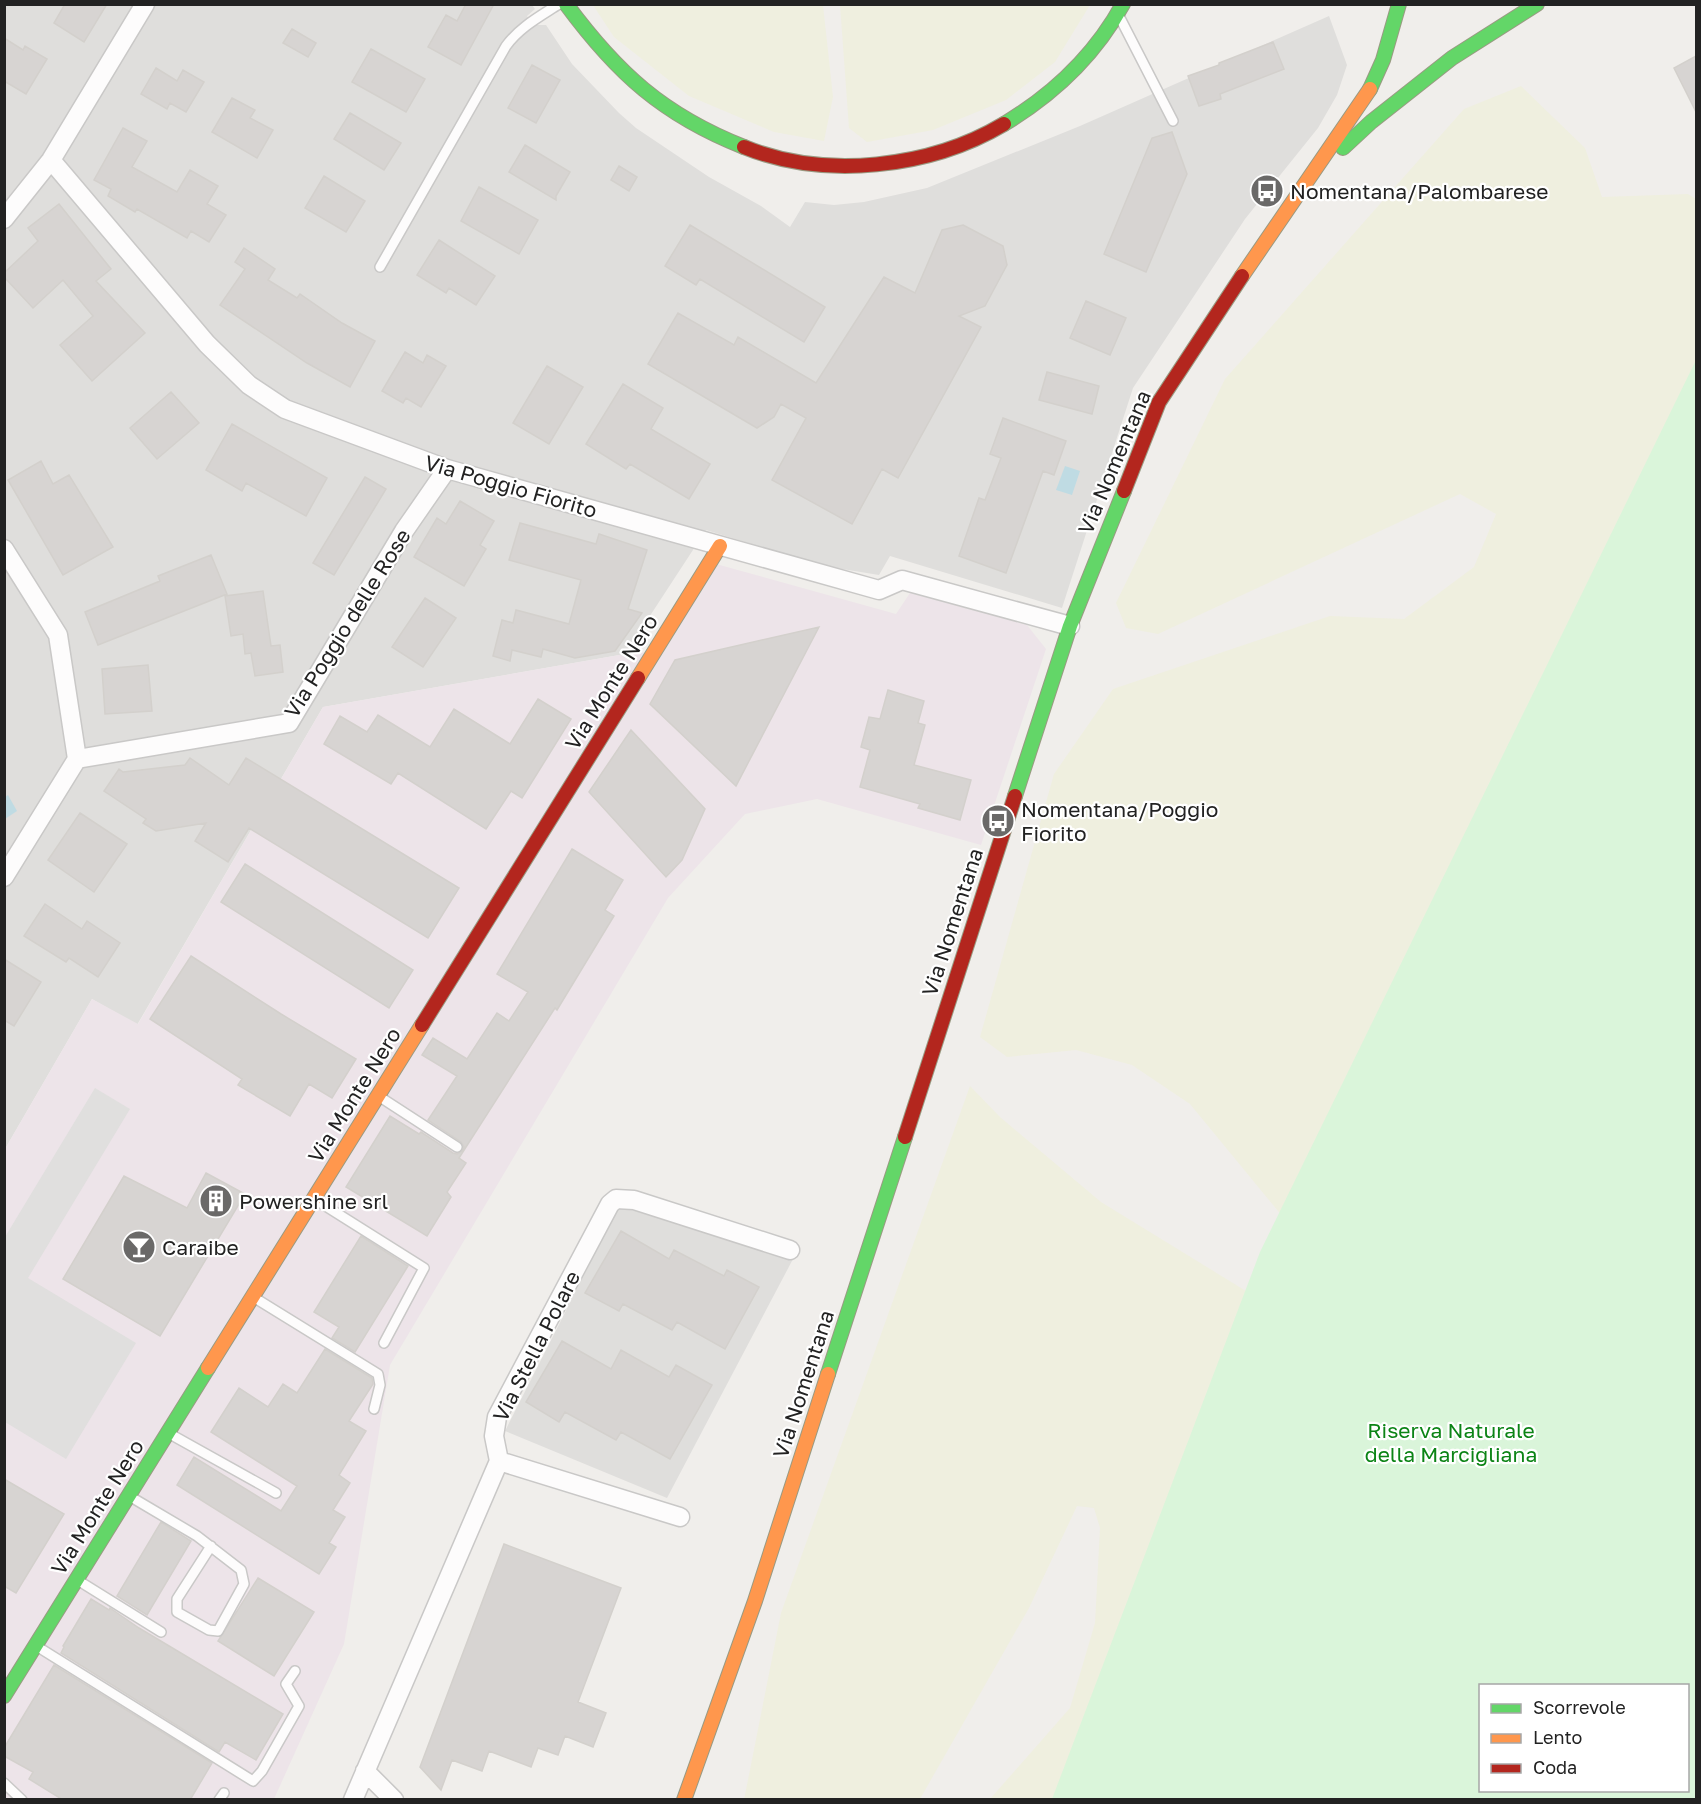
<svg xmlns="http://www.w3.org/2000/svg" width="1701" height="1804" viewBox="0 0 1701 1804" font-family="'Golos Text',sans-serif">
<style>
.residential{fill:#dfdedc}
.industrial{fill:#ede4e9}
.farmland{fill:#efefdf;fill-rule:evenodd}
.park{fill:#daf5da;fill-rule:evenodd}
.parking{fill:#e0dfde}
.water{fill:#bfdbe3}
.building{fill:#d7d4d2;stroke:#d3d0cc;stroke-width:1.5}
.lines{fill:none;stroke-linecap:round;stroke-linejoin:round}
.lane-casing{stroke:#c9c8c7;stroke-width:12}
.street-casing{stroke:#c9c8c7;stroke-width:21}
.fast-casing{stroke:#999a82;stroke-width:16}
.slow-casing{stroke:#999a82;stroke-width:16}
.jam-casing{stroke:#999a82;stroke-width:16}
.lane{stroke:#fdfcfc;stroke-width:9}
.street{stroke:#fdfcfc;stroke-width:18}
.fast{stroke:#63d668;stroke-width:14}
.slow{stroke:#ff974d;stroke-width:14}
.jam{stroke:#b3261e;stroke-width:14}
.labels{text-anchor:middle;dominant-baseline:central;stroke-width:4.5;stroke-linejoin:round;paint-order:stroke}
.poi-label{font-size:21px;fill:#222;stroke:#fff;text-anchor:start}
.street-label{font-size:21px;fill:#222;stroke:#fff}
.park-label{font-size:21px;fill:#0c8416;stroke:#fff}
</style>
<rect width="100%" height="100%" fill="#f0eeeb"/>
<!-- residential -->
<path class="residential" d="M5,5H532L535,9L527,16L532,25H546L572,64L619,113L636,128L709,177L761,206L790,227L805,202L834,205L864,202L927,188L1080,126L1329,16L1347,65L1337,95L1318,128L1245,219L1133,388L1062,608L890,556L879,575L824,566L706,530L625,654L323,707L137,1025L92,999L5,1149Z
M619,1206L793,1259L667,1498L505,1431Z"/>
<!-- industrial -->
<path class="industrial" d="M716,564L896,614L910,593L1027,625L1046,649L981,845L817,799L745,814L668,898L390,1365L344,1644L274,1799L5,1800V1149L92,999L138,1024L323,707L625,654L664,651Z"/>
<!-- farmland -->
<path class="farmland" d="M593,5H823L833,97L824,141L774,132L689,96L614,37Z
M840,5V4L1090,5L1055,62L1006,100L933,130L867,142L849,128Z
M1521,86L1585,148L1602,197L1688,194L1696,199V1549L1338,1284L1190,1104L1132,1065L1076,1050L1007,1057L980,1037L1054,774L1113,689L1330,616L1404,619L1474,567L1496,514L1460,494L1158,634L1126,628L1116,603L1225,379L1464,109Z
M970,1086L1000,1117L1101,1202L1259,1299L1696,1589V1799H990L1070,1708L1095,1623L1100,1528L1094,1508L1077,1506L1029,1608L920,1799L744,1800L781,1613ZM1480,1686H1688V1790H1480Z"/>
<!-- park -->
<path class="park" d="M1696,360V1799H1052L1260,1252ZM1480,1686H1688V1790H1480Z"/>
<!-- parking -->
<path class="parking" d="M95,1088L130,1109L28,1278L136,1343L66,1459L5,1422V1237Z"/>
<!-- water -->
<path class="water" d="M1065,466L1080,471L1072,495L1056,490Z
M8,795L17,811L5,819V797Z"/>
<!-- building -->
<path class="building" d="M65,4H107L84,42L54,23Z
M466,4H494L461,65L428,47L446,15L457,21Z
M292,29L316,43L308,57L283,43Z
M4,38L23,50L25,46L47,59L26,94L4,81Z
M1273,42L1284,69L1220,94L1221,99L1199,106L1188,76L1219,65V63Z
M371,49L425,79L406,112L352,82Z
M1696,56V112L1674,68Z
M532,65L560,80L536,123L508,108Z
M156,68L177,81L183,70L204,82L186,112L170,103L167,109L141,94Z
M232,98L255,110L250,118L273,130L257,158L212,132Z
M350,113L401,143L384,170L334,139Z
M123,128L147,141L132,167L177,192L190,170L218,186L207,204L226,215L209,242L191,231L187,238L137,209L135,212L108,196L111,189L94,180Z
M1172,132L1187,174L1146,272L1104,254L1152,138Z
M525,145L570,172L556,196V200L509,172Z
M619,166L637,177L629,191L611,180Z
M324,176L365,201L346,232L305,208Z
M479,187L538,220L519,254L461,221Z
M59,204L111,269L96,281L145,333L92,381L60,345L93,316L63,280L33,308L4,277V273L38,241L28,228Z
M690,225L825,307L804,342L700,279L696,285L665,266Z
M963,225L1003,246L1007,265L985,306L959,316L981,327L898,478L882,469L852,524L772,480L806,418L781,404L774,417L757,428L648,364L678,313L734,345L738,337L816,383L884,277L915,293L942,230Z
M439,240L495,276L476,305L449,288L446,293L417,275Z
M244,248L275,269L268,280L297,298L300,294L342,323L375,341L350,387L307,363L220,305L245,269L235,262Z
M1086,301L1126,318L1110,355L1070,338Z
M405,352L423,363L427,355L446,366L421,407L406,398L403,403L382,391Z
M547,366L583,387L549,444L513,423Z
M1047,372L1099,386L1092,414L1039,400Z
M623,384L663,408L651,429L710,464L689,499L630,464L626,469L586,444Z
M171,392L199,423L157,459L130,428Z
M1003,418L1066,441L1054,475L1043,471L1006,573L959,556L979,498L985,500L1001,458L990,454Z
M232,424L327,478L306,516L246,483L242,491L206,470Z
M41,461L53,484L69,475L113,547L63,575L8,480Z
M365,477L386,489L334,575L313,563Z
M460,501L494,521L480,545L486,549L464,586L414,557L437,518L446,524Z
M520,523L596,544L599,534L647,550L628,609L642,613L615,651L575,658L543,649L541,657L512,650L510,661L493,656L502,620L513,623L516,610L569,624L581,580L509,560Z
M211,555L227,594L98,645L85,612L160,581L158,576Z
M263,591L271,646L280,645L283,672L255,676L251,653L245,654L243,634L231,636L225,596Z
M425,598L456,618L423,667L392,647Z
M819,627L736,786L650,704L675,660Z
M148,665L152,711L105,714L102,669Z
M888,690L924,701L918,723L925,725L914,765L971,780L960,820L918,808L920,804L860,787L870,750L861,747L869,717L880,719Z
M538,699L571,719L522,798L511,791L486,829L398,773L391,784L324,744L340,716L367,732L378,715L430,747L454,709L510,744Z
M631,730L705,809L682,860L666,877L589,792Z
M190,758L229,785L246,758L459,888L428,938L249,828L228,862L195,841L206,823L156,831L143,823L146,819L104,791L119,769L123,772L185,765Z
M80,813L127,844L94,892L48,860Z
M572,849L623,880L605,910L614,916L557,1010L555,1008L459,1158L466,1163L447,1192L451,1197L427,1236L346,1187L390,1116L419,1134L421,1132L453,1153L457,1154L462,1151L464,1147L461,1142L428,1120L457,1076L422,1055L433,1038L467,1059L497,1013L509,1021L528,992L497,974Z
M245,864L413,970L389,1008L221,902Z
M45,904L82,929L87,921L120,943L98,977L69,958L66,962L24,936Z
M191,956L281,1014L356,1059L332,1098L309,1084L290,1116L238,1085L242,1079L150,1019Z
M4,959L41,982L14,1026L4,1020Z
M206,1173L245,1194L160,1336L63,1279L124,1176L187,1208Z
M621,1231L669,1259L674,1250L724,1276L727,1270L759,1287L725,1349L677,1322L672,1330L623,1304L619,1311L585,1293Z
M361,1236L408,1266L355,1352L332,1338L339,1327L314,1312Z
M562,1341L611,1369L621,1350L669,1377L676,1365L712,1385L670,1459L621,1432L616,1440L565,1412L559,1422L526,1402Z
M325,1349L372,1378L373,1384L349,1421L366,1431L339,1475L350,1483L333,1510L345,1517L329,1543L336,1547L319,1574L177,1485L194,1457L281,1511L297,1486L211,1432L239,1388L268,1407L283,1384L297,1393Z
M4,1479L64,1514L16,1593L4,1586Z
M161,1522L191,1541L147,1615L117,1596Z
M504,1544L621,1588L578,1702L606,1713L593,1747L565,1736L558,1755L538,1748L531,1767L489,1751L482,1771L452,1760L441,1790L420,1767Z
M258,1578L314,1612L274,1676L218,1641Z
M91,1599L109,1610L110,1608L139,1628L283,1714L256,1760L225,1742L219,1752L61,1653L64,1647L63,1646Z
M54,1665L212,1763L190,1800H63L29,1779L33,1772L4,1756V1748Z"/>
<g class="lines">
<!-- lane casing -->
<g class="lane-casing">
<path id="lane" d="M1119,16L1173,121
M380,267L506,46C520,27 539,17 559,4
M380,1097L457,1147
M316,1200L424,1268L384,1343
M255,1298L378,1374L380,1385L374,1409
M170,1434L276,1493
M131,1497L197,1536L241,1570L244,1584L218,1631L209,1630L177,1612V1599L211,1546
M79,1581L161,1632
M38,1647L253,1781L262,1771L299,1706L286,1684L295,1671
M4,1783L22,1800
M219,1800L224,1793"/>
</g>
<!-- street casing -->
<g class="street-casing">
<path id="street" d="M51,160L207,344L249,385L285,409L447,469L879,590L902,580L1070,626
M4,219L51,160L145,4
M4,549L58,635L77,759L4,877
M77,759L289,723L404,531L447,469
M499,1461L680,1517
M365,1771L394,1800
M353,1800L499,1461L494,1436L497,1417L610,1204L616,1199L634,1200L790,1250"/>
</g>
<!-- fast casing -->
<g class="fast-casing">
<path id="fast" d="M566,4C617,73 663,115 744,147
M1370,89L1383,60L1399,4
M1004,124C1054,94 1095,55 1123,4
M1343,148L1371,122L1452,58L1537,4
M1015,796L1070,626L1124,491
M828,1374L905,1137
M4,1696L208,1368"/>
</g>
<!-- slow casing -->
<g class="slow-casing">
<path id="slow" d="M1242,276L1370,89
M638,678L720,546
M208,1368L422,1025
M684,1800L755,1601L828,1374"/>
</g>
<!-- jam casing -->
<g class="jam-casing">
<path id="jam" d="M744,147C825,180 930,168 1004,124
M1124,491L1159,402L1242,276
M422,1025L638,678
M905,1137L1015,796"/>
</g>
<!-- lane -->
<use href="#lane" class="lane"/>
<!-- street -->
<use href="#street" class="street"/>
<!-- fast -->
<use href="#fast" class="fast"/>
<!-- slow -->
<use href="#slow" class="slow"/>
<!-- jam -->
<use href="#jam" class="jam"/>
</g>
<!-- icons -->
<defs>
<g id="bus-disc" transform="scale(1.725)"><circle r="9.5" fill="#6a6968" stroke="#fff"/><path d="M-5-6H5V4H4V6H2V4H-2V6H-4V4H-5ZM-3.5-4V0h7V-4ZM-3.5 1.2v1.5H-2V1.2ZM2 1.2v1.5H3.5V1.2Z" fill="#fff"/></g>
<g id="building-disc" transform="scale(1.725)"><circle r="9.5" fill="#6a6968" stroke="#fff"/><path d="M-4-6H4V6H1V3H-1V6H-4ZM-2.5-4.3h1.7v1.8h-1.7ZM.8-4.3h1.7v1.8H.8ZM-2.5-1h1.7V.8h-1.7ZM.8-1h1.7V.8H.8Z" fill="#fff"/></g>
<g id="bar-disc" transform="scale(1.725)"><circle r="9.5" fill="#6a6968" stroke="#fff"/><path d="M-6-5H6L.8 .8V4.5H3.5V6h-7V4.5H-.8V.8Z" fill="#fff"/></g>
</defs>
<g fill-rule="evenodd">
<use href="#bus-disc" x="1267" y="191"/>
<use href="#bus-disc" x="998" y="821"/>
<use href="#building-disc" x="216" y="1201"/>
<use href="#bar-disc" x="139" y="1247"/>
</g>
<g class="labels">
<!-- poi labels -->
<g class="poi-label">
<text x="1290" y="191">Nomentana/Palombarese</text>
<text x="1021" y="809">Nomentana/Poggio<tspan x="1021" dy="24">Fiorito</tspan></text>
<text x="239" y="1201">Powershine srl</text>
<text x="162" y="1247">Caraibe</text>
</g>
<!-- street labels -->
<g class="street-label">
<text transform="translate(1114 462) rotate(-67)">Via Nomentana</text>
<text transform="translate(511 486) rotate(16)">Via Poggio Fiorito</text>
<text transform="translate(347 623) rotate(-58)">Via Poggio delle Rose</text>
<text transform="translate(611 682) rotate(-58)">Via Monte Nero</text>
<text transform="translate(952 922) rotate(-72)">Via Nomentana</text>
<text transform="translate(354 1095) rotate(-58)">Via Monte Nero</text>
<text transform="translate(536 1346) rotate(-63)">Via Stella Polare</text>
<text transform="translate(803 1384) rotate(-72)">Via Nomentana</text>
<text transform="translate(97 1507) rotate(-58)">Via Monte Nero</text>
</g>
<!-- park labels -->
<g class="park-label">
<text x="1451" y="1430">Riserva Naturale<tspan x="1451" dy="24">della Marcigliana</tspan></text>
</g>
</g>
<!-- border -->
<rect width="1701" height="1804" fill="none" stroke="#222222" stroke-width="12"/>
<!-- legend -->
<rect x="1479" y="1684" width="210" height="108" fill="#ffffff" stroke="#a7a7a7" stroke-width="1.5"/>
<rect x="1491" y="1704" width="30" height="9" fill="#63d668" stroke="#a7a7a7" stroke-width="1.5"/>
<text x="1533" y="1714" font-size="18" fill="#222222">Scorrevole</text>
<rect x="1491" y="1734" width="30" height="9" fill="#ff974d" stroke="#a7a7a7" stroke-width="1.5"/>
<text x="1533" y="1744" font-size="18" fill="#222222">Lento</text>
<rect x="1491" y="1764" width="30" height="9" fill="#b3261e" stroke="#a7a7a7" stroke-width="1.5"/>
<text x="1533" y="1774" font-size="18" fill="#222222">Coda</text>
</svg>
